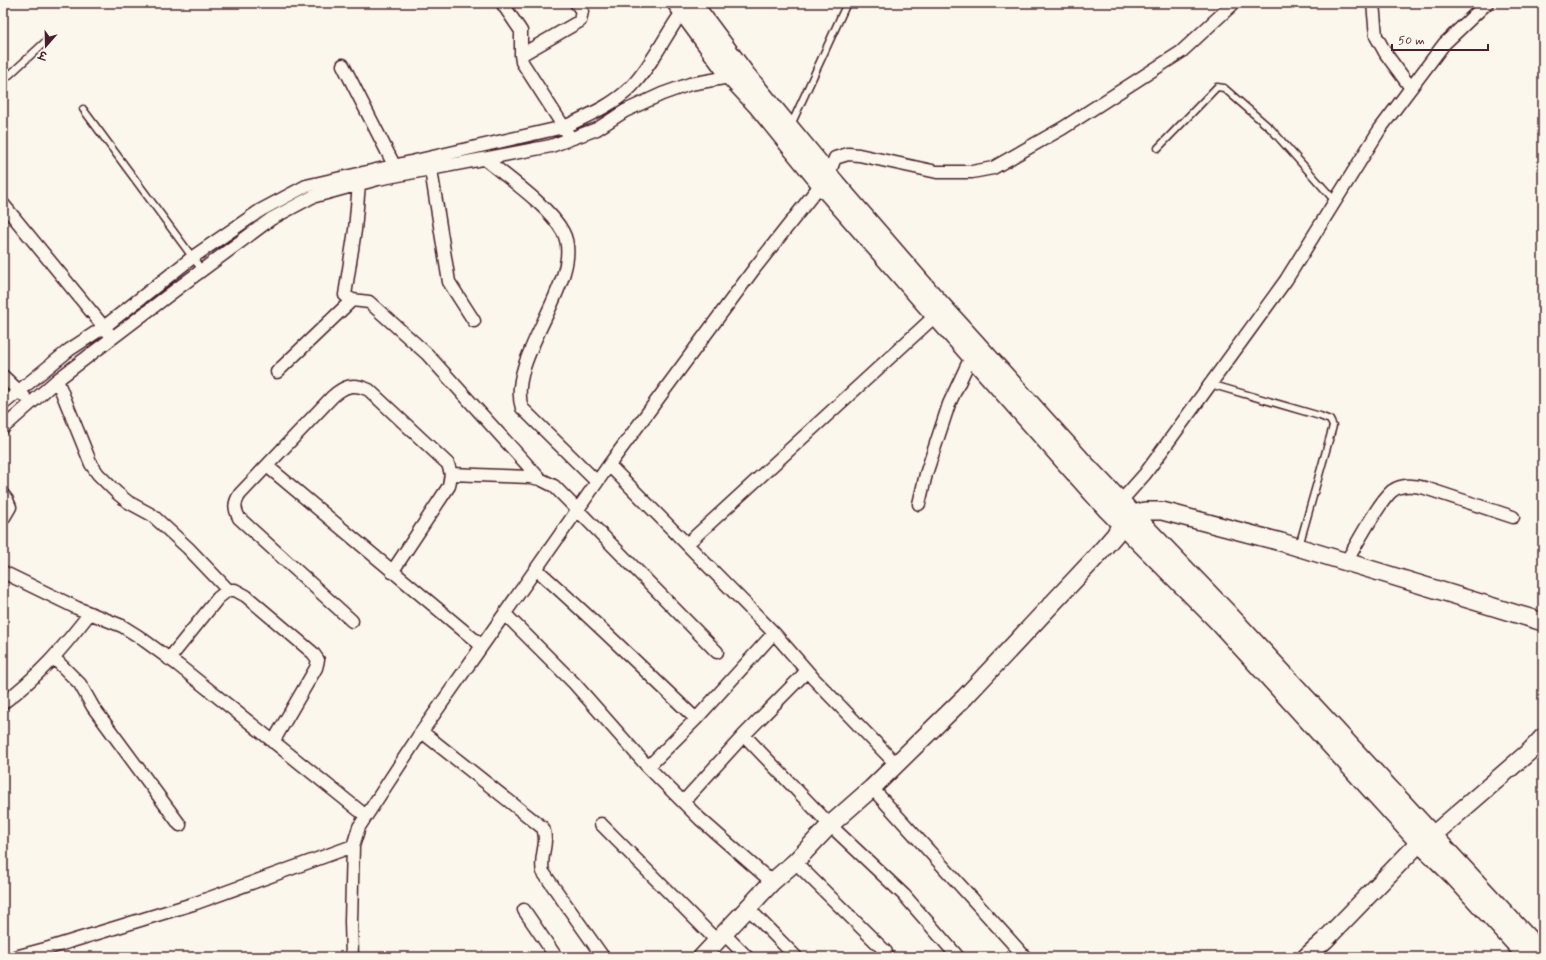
<svg xmlns="http://www.w3.org/2000/svg" width="1546" height="960" viewBox="0 0 1546 960" font-family="Mynerve,'Playpen Sans Deva',sans-serif">
<style>
.lines{fill:none;stroke-linecap:round;stroke-linejoin:round}
.lane-casing{stroke:#4a1f2b;stroke-width:9}
.street-casing{stroke:#4a1f2b;stroke-width:15}
.secondary-casing{stroke:#4a1f2b;stroke-width:20}
.lane{stroke:#fbf7ec;stroke-width:6}
.street{stroke:#fbf7ec;stroke-width:12}
.secondary{stroke:#fbf7ec;stroke-width:17}
</style>
<rect width="100%" height="100%" fill="#fbf7ec"/>
<filter id="ink" filterUnits="userSpaceOnUse"><feTurbulence type="fractalNoise" baseFrequency=".025" numOctaves="2"/><feDisplacementMap in="SourceGraphic" scale="8" xChannelSelector="R" yChannelSelector="G"/><feConvolveMatrix kernelMatrix="1 2 1 2 8 2 1 2 1" color-interpolation-filters="sRGB"/></filter>
<g filter="url(#ink)">
<g class="lines">
<!-- lane casing -->
<g class="lane-casing">
<path id="lane" d="M3,81L46,41
M83,109L202,270
M791,125L847,3
M1158,148L1217,87L1224,88L1271,129L1335,201
M1210,384L1320,416L1330,420L1333,426L1299,546"/>
</g>
<!-- street casing -->
<g class="street-casing">
<path id="street" d="M502,3L521,31V55L522,62L567,132
M1373,3L1376,36L1386,54L1411,88
M521,55L580,21L582,11L576,3
M343,65L394,165
M485,159C508,178 549,206 563,232C587,277 505,358 522,408L597,482
M431,170L449,282L474,321
M359,184L355,230L345,295L352,300L369,302L427,354L540,479
M3,204L108,332
M277,372L352,300
M3,376L24,396
M57,380L91,464L98,474L117,493L128,502L152,515L188,548L228,590
M3,404L69,350L104,327L193,257L261,210L306,186L564,127C587,116 614,105 632,86C654,63 667,31 686,7
M3,428L57,380L186,282L271,219L312,197L378,179L551,146L597,129L625,111L662,94L690,84L735,76
M609,465L774,633L814,679L896,764
M267,466L482,646
M451,474L530,477L540,479L554,486L717,652
M3,495L7,500L10,507L3,519
M1121,501L1145,474L1286,280L1380,129L1444,44L1487,3
M919,504L926,474L949,404L971,357
M687,544L935,316
M1346,562C1357,544 1378,503 1392,491C1401,484 1414,485 1425,488L1513,517
M536,569C591,617 643,669 696,719
M3,572L77,608L122,626L138,636L178,665L366,816
M505,614L574,683L648,767L700,819L772,882
M352,621L239,518C234,508 234,503 240,494L332,397C345,385 354,383 369,390L448,464L451,474L449,486L392,572
M54,658L80,684L93,707L180,825
M169,659L218,598L228,590H235L246,596L313,653L318,660L316,668L273,742
M3,703C39,676 62,649 90,613
M422,732L543,828C549,845 539,856 543,872L603,957
M744,735L830,825L904,895L958,957
M648,767L696,719L774,633
M872,788L1025,957
M684,801L744,735L807,671
M601,824L717,941
M795,862L886,952
M747,907L796,957
M524,910L556,957
M724,934L747,957
M15,957L49,948L196,903L353,846
M352,957L351,921L353,846L359,827L418,737L609,465L754,269L829,174L835,158L848,154L859,155L937,172H972L993,168L1063,128L1181,52L1234,3"/>
</g>
<!-- secondary casing -->
<g class="secondary-casing">
<path id="secondary" d="M676,3L730,77L757,106L826,191L935,316L1107,510L1219,623L1419,843L1454,877L1527,957
M693,3L746,74L836,183L931,293L1087,466L1228,613L1543,954
M702,957L772,882L795,862L830,825L872,788L965,697L1095,558L1115,535L1121,524L1134,514L1145,511H1162L1281,542L1543,622
M1306,957L1325,940L1419,843L1433,835L1531,750L1543,737"/>
</g>
<!-- lane -->
<use href="#lane" class="lane"/>
<!-- street -->
<use href="#street" class="street"/>
<!-- secondary -->
<use href="#secondary" class="secondary"/>
</g>
</g>
<!-- margin -->
<rect width="1546" height="960" fill="none" stroke="#fbf7ec" stroke-width="16"/>
<rect x="8" y="8" width="1530" height="944" fill="none" stroke="#4a1f2b" stroke-width="1.5" filter="url(#ink)"/>
<!-- north arrow -->
<g transform="translate(46 46) rotate(200)" stroke="#fbf7ec" stroke-width="3" paint-order="stroke">
<path d="M0-3L7 15L0 10L-7 15Z" fill="#4a1f2b"/>
<text y="-6" font-size="11" font-weight="bold" text-anchor="middle" fill="#4a1f2b">उ</text>
</g>
<!-- scale -->
<path d="M1392 44v6h96v-6" fill="none" stroke="#4a1f2b" stroke-width="2"/>
<text x="1398" y="44" font-size="12" fill="#4a1f2b" stroke="#fbf7ec" stroke-width="3" paint-order="stroke">50 m</text>
</svg>
